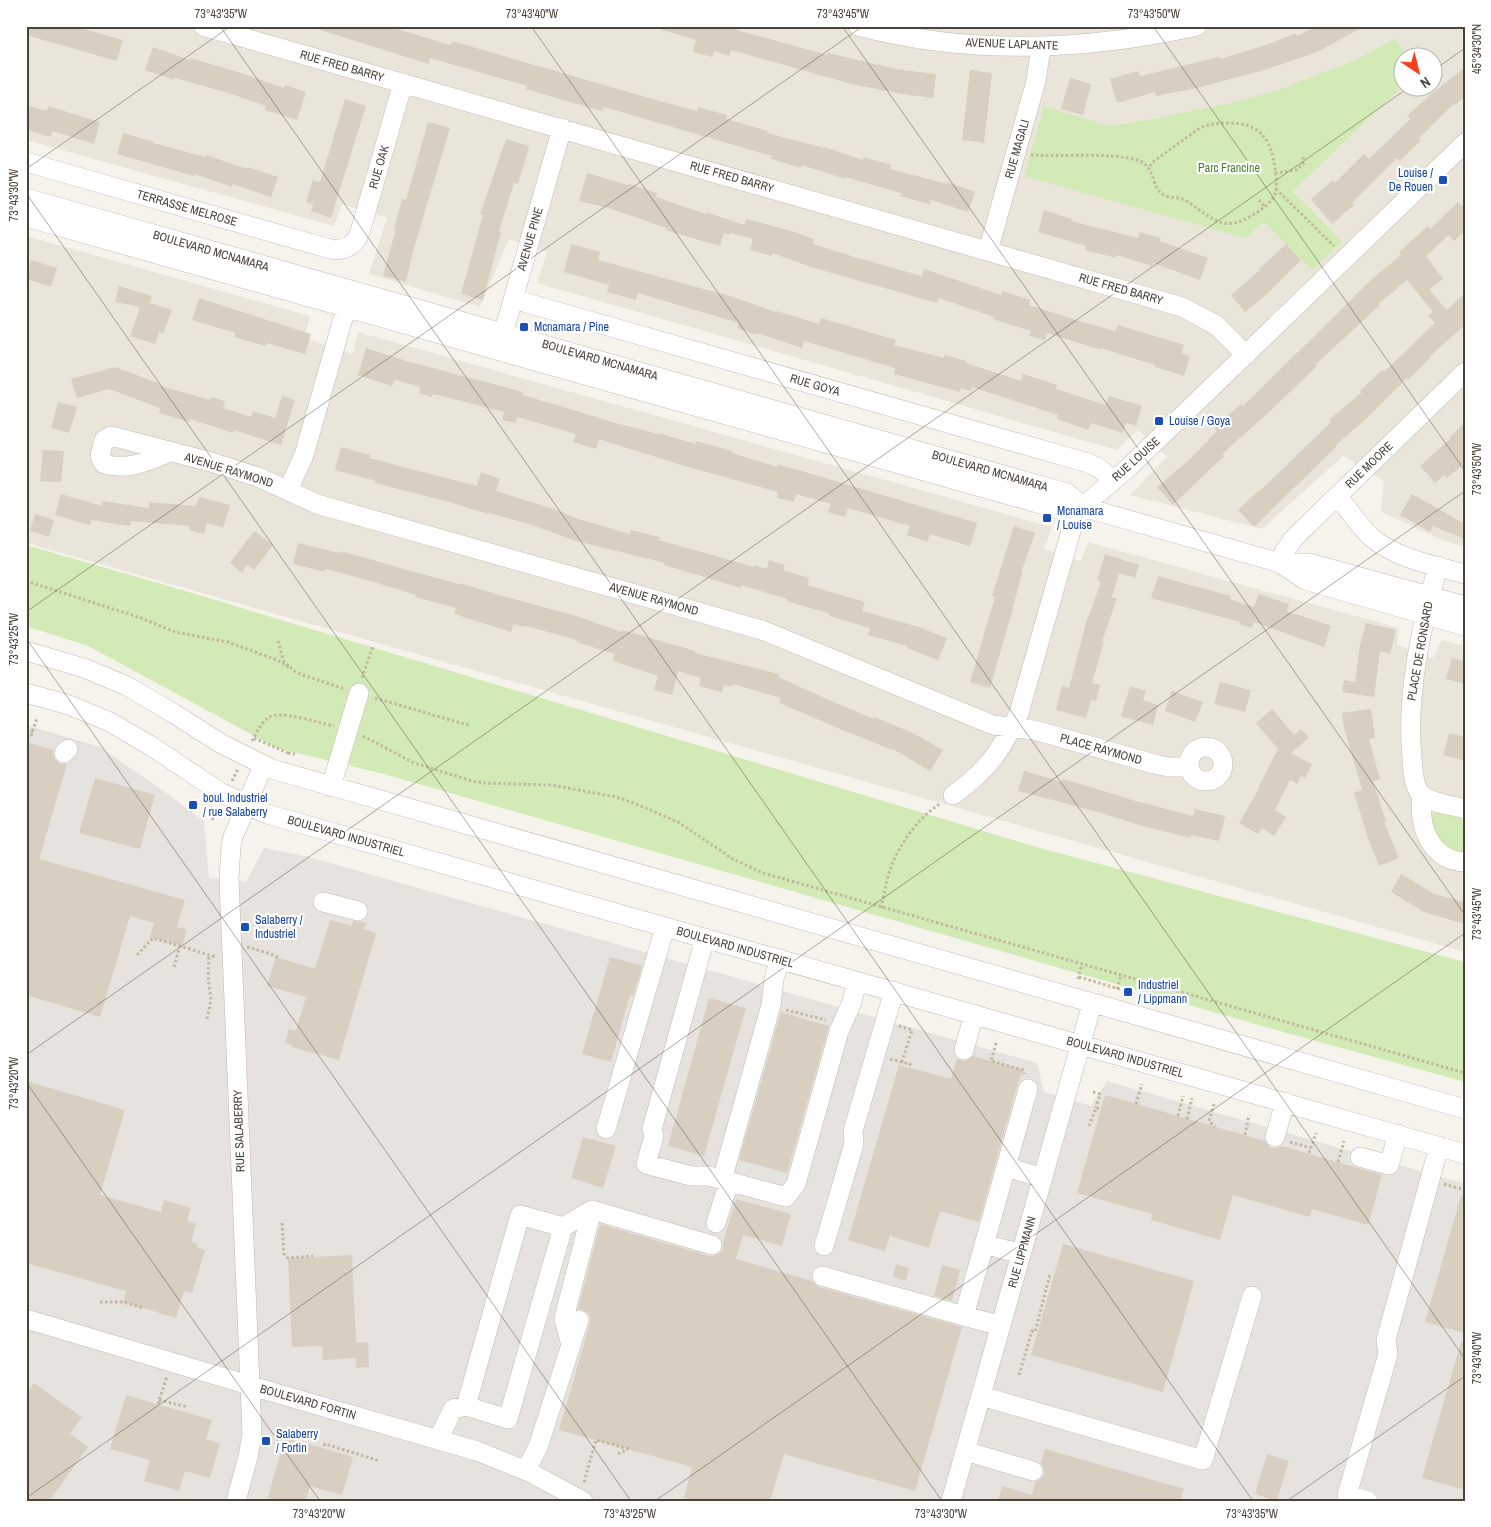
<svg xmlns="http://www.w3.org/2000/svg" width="1491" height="1527" viewBox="0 0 1491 1527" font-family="'Archivo Narrow',sans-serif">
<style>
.residential{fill:#eae5da;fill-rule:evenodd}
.industrial{fill:#e6e2dd}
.green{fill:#d2eab5}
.building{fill:#d8cfc1}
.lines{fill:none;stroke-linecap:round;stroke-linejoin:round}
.minor-casing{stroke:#c2bbae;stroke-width:20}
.path{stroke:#c4b79f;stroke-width:3;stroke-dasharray:2.5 2.5;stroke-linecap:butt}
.minor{stroke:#fff;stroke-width:19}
.ticks{fill:none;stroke:#4b4439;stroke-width:1;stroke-opacity:0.45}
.transit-dot{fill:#1a4fb4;stroke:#fff;stroke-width:2}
.labels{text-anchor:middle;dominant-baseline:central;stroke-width:4.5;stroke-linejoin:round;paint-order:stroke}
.street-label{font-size:12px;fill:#4b4439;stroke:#fff}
.park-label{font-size:12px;fill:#4a7f2a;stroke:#fff}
.transit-label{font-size:12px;fill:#164399;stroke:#fff;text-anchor:start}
.neatline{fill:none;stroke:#4b4439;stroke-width:2}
.ticks-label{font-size:12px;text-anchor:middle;fill:#4b4439}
</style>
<rect width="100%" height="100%" fill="#f6f3ec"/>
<!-- residential -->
<path class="residential" d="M26,26H1465V547L1442,540L1381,512L1384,481L1343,456L1262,529L1130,495L1167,457L1138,430L1117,450L537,283L547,252L509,239L480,307L369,274L387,218L342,204L334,226L26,140ZM1404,58H1434V88H1404Z
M26,236L310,316L304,338L353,354L358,332L1052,527L1044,549L1081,561L1088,542L1399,628L1397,645L1433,658L1442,640L1465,646V952L26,543Z"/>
<!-- industrial -->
<path class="industrial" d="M26,725L100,747L165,792L204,821L209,878L246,882L264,848L305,856L1037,1063L1044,1092L1091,1106L1107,1081L1465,1184V1501H26Z"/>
<!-- green -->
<path class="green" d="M1395,38L1408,57L1404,58L1403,86L1293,191L1342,242L1312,270L1264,222L1245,238L1024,176L1044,106L1109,126L1153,119L1236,102L1278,90L1358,59Z
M26,545L172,587L1033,846L1465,962V1082L1262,1026L384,774L277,748L88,646L26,626Z
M1438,812L1463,819L1462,825H1465V854L1455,853L1440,844L1430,818L1434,813Z"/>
<!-- building -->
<path class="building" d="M26,26H73L123,40L117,61L26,35Z
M318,26H388L450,45L452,41L656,100L697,111L698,107L727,115L726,119L768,131L767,133L824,148V147L863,160V157L891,165L890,169L947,184V182L975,192L968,212L931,200L930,204L900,196L901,193L845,177V179L802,165L801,168L771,159L772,156L604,107L602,111L566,101L526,89L527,86L430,58L429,64L317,29Z
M662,26H738L737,30L827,55L828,53L896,69L936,74L933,98L902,94L851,84L731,50L729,56L714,51L712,57L693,52L696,40L662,30Z
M1316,26H1365L1317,52L1268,69L1197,88L1156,96L1155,92L1117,103L1110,79L1138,71L1140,76L1219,57L1220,59L1269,44L1296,33L1297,36Z
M153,47L190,60L191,58L238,72L284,88L285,85L306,92L297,120L265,110L266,106L222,91L175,78L174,80L145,70Z
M1465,67V97L1455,105L1454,104L1419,138L1421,140L1400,161L1397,158L1352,203L1354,205L1332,224L1311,199L1333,180L1335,183L1364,154L1369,159L1410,119L1407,116L1429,96Z
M970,70L992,73L984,143L962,140Z
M1070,78L1091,84L1083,115L1061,109Z
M345,99L366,106L331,218L311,211L313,204L306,202L313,180L320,182Z
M29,106L47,111L48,106L100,122L94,144L52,131L51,137L26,130V116Z
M428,122L450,128L413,251L406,282L383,276L396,229H394L402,199L406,200Z
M123,133L154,142L153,143L206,157V155L247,169L248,167L278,177L271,197L233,184L232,187L195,174L194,176L117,154Z
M506,139L529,146L518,184L514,183L499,231L501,232L483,300L461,294L483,215L480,214Z
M587,173L628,185L629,184L657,193L656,197L706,214V212L744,225L746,219L795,232L814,239L813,244L858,258L922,276L924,269L1001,295L1002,291L1030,300L1029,305L1079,321L1115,331L1118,325L1184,345L1182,353L1190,356L1184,376L1155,367V365L1101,348V350L1047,333L1045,340L1029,336L1031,331L993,319L994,317L939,298L937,303L814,268L772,253V256L750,250L753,239L730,233L729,235L724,233L720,246L665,230L666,228L609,208L579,201Z
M1458,202L1465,208V231L1454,241L1449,235L1426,256L1443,279L1430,289V291L1447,310L1465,293V325L1430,356L1431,357L1408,380L1407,378L1367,418L1336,445L1337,446L1254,527L1238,510L1259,490L1260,491L1331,422L1329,420L1362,392L1360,391L1382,370L1384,372L1435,323L1428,316L1433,312L1407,280L1378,304L1380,305L1316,364L1317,366L1266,415L1222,454L1224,456L1173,505L1157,487L1189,460L1217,431L1214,428L1241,404L1243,406L1372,279L1401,255L1399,252L1428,226L1430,229Z
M1044,210L1072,219L1071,221L1138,238L1140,232L1161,238L1160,241L1208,258L1200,280L1153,263L1152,266L1117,255L1116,258L1085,250L1086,246L1038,232Z
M571,244L600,252L598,260L733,297L776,312L777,311L819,324L821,318L896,340L894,345L944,358L945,355L966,361V363L1021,381L1023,374L1057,385L1056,389L1106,405L1109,396L1142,406L1136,426L1126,423L1123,433L1091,423L1088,430L1057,419L1058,415L972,387L971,391L961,388L960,392L894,374L895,368L804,341L802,348L757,333L756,335L737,328L739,323L675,304L638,293L636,300L607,292L609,285L564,272Z
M1286,244L1301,260L1268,293L1245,312L1231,295L1260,270L1259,269Z
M31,260L57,268L51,287L26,279Z
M119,286L152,296L150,303L172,310L163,334L159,332L155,344L130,336L140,307L115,302Z
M199,298L311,334L305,354L267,343L266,346L234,337L235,333L192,320Z
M366,348L410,362L523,392V395L616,423L658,434L659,433L695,444L696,441L732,451V453L777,467V464L815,475L977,523L970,546L930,534L927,542L907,535L910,526L848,508L845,517L828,512L831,504L796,494L794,502L777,498L778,492L681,465L599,439L596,449L573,442L576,434L517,417L516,423L502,420L504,412L433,394L432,397L419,393L420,387L395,380L392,386L358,375Z
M115,367L158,383V385L210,400L211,397L225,401L223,408L251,417L253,411L275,418L282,396L295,400L281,445L234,430L233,433L190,419L189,422L159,413L160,408L109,389L77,398L71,379Z
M58,402L77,407L69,433L51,428Z
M1465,422V463L1447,478L1444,475L1435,483L1420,466L1450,439L1449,438Z
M341,447L370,455L369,458L477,486L481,472L500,479L496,491L557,510L578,519L630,534L631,530L660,537L659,540L754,567L755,565L767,569L769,560L785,565L783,570L809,578L807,585L865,602L862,611L919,627L947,638L938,660L907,648L908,646L868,635L870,628L829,616L830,614L787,601V599L741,585V588L704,577L664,565L665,563L576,541L529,524L489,513L488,514L449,502L375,483L376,481L335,470Z
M43,450L64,451L61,482L40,481Z
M61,494L102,506V501L149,508V502L196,506L199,497L230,505L223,528L207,523L204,534L189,530L190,526L131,521L130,526L91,520L90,525L55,515Z
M1412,494L1465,524V539L1433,526L1430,532L1400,515Z
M35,514L54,520L49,537L30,531Z
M1014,526L1035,533L1021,573H1022L1011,615L990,688L970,682L995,597L992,596Z
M254,531L273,545L254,570L247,565L242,573L230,563Z
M298,543L340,553L341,551L418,573L463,585V584L499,595L573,615L622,632L623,630L695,651V653L779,674L778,677L829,700L874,719V717L913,733L943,750L930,771L893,749L892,750L850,733L779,703L781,698L733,684L732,687L724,685L722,692L699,686L701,678L678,671L672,695L654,690L658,676L613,661L615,654L576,642L577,640L526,626L525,627L513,624L511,632L454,614L456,608L415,597L416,595L367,580L325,569V572L293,564Z
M1105,554L1139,565L1135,578L1119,573L1112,597L1117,599L1102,641H1104L1092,683L1100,685L1096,701L1091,700L1086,718L1056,710L1062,686L1069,688L1086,623L1101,582L1097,580Z
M1158,576L1231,596L1230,599L1254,607L1259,594L1289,604L1287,611L1331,626L1324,647L1254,622L1252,628L1239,624L1240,622L1151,598Z
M1366,623L1396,630L1390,654L1380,651L1374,697L1342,692L1344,680L1355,682L1360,645Z
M1452,658L1465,661V684L1446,679Z
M1220,682L1251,690L1245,712L1214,704Z
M1130,686L1146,691L1143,700L1158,705L1153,725L1121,716Z
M1172,691L1203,702L1195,722L1165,711Z
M1272,709L1294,735L1301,729L1309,738L1291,753L1312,764L1305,778L1301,776L1297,784L1290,780L1275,810L1286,817L1274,836L1262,828L1258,834L1239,823L1259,789L1258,788L1278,749L1256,723Z
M1371,709L1375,738L1369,739L1380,779L1373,781L1386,821L1384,822L1399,858L1379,866L1369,841L1354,793L1362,790L1344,728L1342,713Z
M1449,733L1465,737V761L1443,755Z
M26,742L53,750V755L56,761L61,764H67L39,859L185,900L177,927L187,930L182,946L150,937L154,923L130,916L100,1017L26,995Z
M1024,771L1062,782V779L1091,787L1132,800L1193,816L1195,809L1225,816L1219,841L1191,835V838L1139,825L1098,812L1018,791Z
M95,778L155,795L140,849L79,833Z
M1401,874L1434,894L1465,902V924L1424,912L1391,892Z
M330,920L352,926L353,921L361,922L366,923L364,929L376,933L339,1060L292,1047V1045L285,1043L289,1029L296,1031L306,997L267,986L276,957L315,969Z
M610,957L642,966L633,996L630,995L611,1062L582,1054Z
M709,998L746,1008L704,1156L668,1146Z
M781,1012L829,1026L787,1173L739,1160Z
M973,1056L1023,1070L1017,1086L979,1222L940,1211L929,1248L890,1236L885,1251L848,1240L899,1065L951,1079L957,1059L966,1061Z
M26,1081L125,1110L100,1195L161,1212L164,1200L191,1208L187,1221L196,1224L191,1242L198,1244L197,1248L205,1250L192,1293L184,1291L176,1318L123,1302L126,1291L26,1263Z
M1105,1095L1265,1141L1271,1148H1277L1282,1146L1382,1175L1368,1225L1312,1209L1310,1217L1233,1195L1220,1240L1151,1220L1152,1214L1077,1193Z
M583,1137L616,1146L603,1188L571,1178Z
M1461,1195L1465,1196V1333L1425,1322Z
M736,1199L791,1214L782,1246L743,1235L736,1259L812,1281L819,1287L962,1327L915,1491L784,1454L770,1501H683L692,1467L559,1430L590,1323V1317L588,1313L583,1310L578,1309L600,1224L709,1256H714L719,1254L723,1249V1242Z
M1063,1244L1194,1281L1163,1392L1031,1355Z
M352,1255L356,1343L368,1342L369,1367L356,1368V1358L323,1360L322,1346L292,1347L288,1258Z
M896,1264L909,1268L906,1281L893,1277Z
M942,1265L960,1270L952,1301L934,1296Z
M1461,1342L1465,1343V1490L1422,1478Z
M34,1383L82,1417L70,1434L88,1447L49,1501H26V1394Z
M126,1395L212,1420L206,1439L220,1443L210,1478L185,1471L179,1491L173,1489L144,1481L150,1460L110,1449Z
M285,1437L353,1457L342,1495L310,1486L306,1501H267Z
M1045,1449L1184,1489L1180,1501H998L1002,1486L1032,1495L1035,1482L1040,1479L1044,1475V1469L1041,1463Z
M1267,1454L1289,1461L1277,1501L1255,1494Z"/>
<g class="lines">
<!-- minor casing -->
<g class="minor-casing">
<path id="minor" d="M203,26L1182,307L1216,325L1246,355
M858,26C968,55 1086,51 1197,26
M26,162L330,249C344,252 355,245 360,232L403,83
M26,198L1067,493L1083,507
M26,217L1062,510L1083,507L1280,563H1309L1465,606
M988,251L1036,81L1041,47
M513,299L1088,463L1099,468L1113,480
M500,345L562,128
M170,452C148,461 128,471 104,464L100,456L104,440L111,436L211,462L258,477L317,504L762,630L993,725L1034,730L1154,764L1168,767H1189
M288,490L304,455L346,308
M1337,496C1349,509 1358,525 1371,537C1397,559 1433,565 1465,574
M1280,563L1284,552L1294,538L1465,372
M1280,563L1305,580L1465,626
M1438,566C1421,629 1406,693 1412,758C1413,768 1413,783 1419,792C1428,803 1451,805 1465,809
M26,651L84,668L127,686L173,713L220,743L272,769L1465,1109
M26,693L69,705L110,722L151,746L220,792L267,814L1465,1154
M1189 764a17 17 0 1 1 34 0a17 17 0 1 1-34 0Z
M64,753L68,749
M331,787L359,693
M953,795C988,770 1001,751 1019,713L1073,524L1087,503L1129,467L1465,143
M1422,795C1418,826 1430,860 1465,862
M323,902L358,911
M705,938L652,1129L654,1136L646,1164L691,1176H709L786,1197L796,1184L839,1031L852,1002L857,981
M964,1050L974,1014
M606,1129L665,927
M1275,1137L1285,1102
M1360,1157L1389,1165L1398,1134
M1006,1167L1043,1178
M716,1223L728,1185L724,1173L771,1005L774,979L780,959
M563,1227L520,1215L466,1406L508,1419L563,1227L592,1210
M984,1244L1021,1254
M824,1246L854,1144L853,1131L894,991
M822,1276L964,1316
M26,1319L296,1399L477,1451L529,1472L583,1501
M1001,1326L964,1316L1028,1089
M571,1345L564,1318L592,1210L712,1245
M981,1396L1203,1460L1252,1296
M438,1440L453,1409L466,1406
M965,1451L1033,1471
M526,1470L538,1447L579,1320
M236,1501L248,1457L252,1434L229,879L231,846L233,837L263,766
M951,1501L1092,1004
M1368,1501L1347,1495L1388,1354L1386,1340L1439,1146"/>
</g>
<!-- path -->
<path class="path" d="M1031,155C1061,157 1109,152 1137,160C1158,167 1149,187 1164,195C1169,198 1177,197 1182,199C1188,201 1193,206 1198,209C1221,226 1231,229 1256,213C1264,208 1273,201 1276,191C1277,183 1276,176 1275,168C1271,139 1260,123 1229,123C1219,123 1209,124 1200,128L1154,161L1149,167
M1275,173L1296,170L1303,164V157
M1276,189L1334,246
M1259,200L1265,207
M26,581L141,618L175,632L228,642L277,660L290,668
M278,641L284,662L297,673L345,689
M362,678L373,646
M375,698L471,726
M26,730L33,732
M31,736L37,718
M363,736L414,763L472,781L484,783L552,785L616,797L634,803L678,822L733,859L763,873L1465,1073
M254,738L288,753
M252,741C256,734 261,723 268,718C280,709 319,723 334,726
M288,753L295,754
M232,781L238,769
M212,820L218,809
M881,908C884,895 886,882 890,870C899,844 918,818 941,803
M247,947L271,954L279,958
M137,955L153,938L216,957
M174,967L180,945
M1079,977L1126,991
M1078,979L1082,964
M1117,989L1121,975
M786,1010L826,1020
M207,1019L211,1000L208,977L209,955
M899,1026L912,1030L902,1062
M996,1043L991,1061L1023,1070L1024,1074
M890,1059L910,1064L909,1067
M1093,1092L1100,1094L1096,1108
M1136,1104L1142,1084
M1214,1104L1209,1121L1215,1127
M1178,1116L1183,1096
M1187,1119L1192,1098
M1089,1126L1096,1108L1101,1109
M1245,1135L1249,1115
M1290,1142L1311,1148
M1309,1153L1316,1133
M1338,1162L1344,1141
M1444,1184L1465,1190
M282,1223L284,1254L288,1258L313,1256
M100,1302H123L143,1308
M1019,1375L1032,1331L1035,1332L1050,1274
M159,1400L188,1407
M158,1404L167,1376
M324,1446L325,1444L380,1461
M618,1454L628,1449
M584,1482L596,1440L629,1449"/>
<!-- minor -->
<use href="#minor" class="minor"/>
</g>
<!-- ticks -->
<path class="ticks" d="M220,26L1253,1501M531,26L1465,1359M842,26L1465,915M1153,26L1465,471M1464,26L1465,27M1434,70L1465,48M26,169L231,26M26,193L942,1501M26,612L863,26M26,638L631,1501M26,1055L1408,88M26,1082L320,1501M26,1498L1465,491M655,1501L1465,933M1287,1501L1465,1376"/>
<!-- markers -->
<g class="transit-dot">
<rect x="1438" y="175" width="10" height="10" rx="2.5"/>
<rect x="519" y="322" width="10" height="10" rx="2.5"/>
<rect x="1154" y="416" width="10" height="10" rx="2.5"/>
<rect x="1042" y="513" width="10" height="10" rx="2.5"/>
<rect x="188" y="800" width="10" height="10" rx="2.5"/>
<rect x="240" y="922" width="10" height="10" rx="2.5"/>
<rect x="1123" y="987" width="10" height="10" rx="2.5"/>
<rect x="261" y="1436" width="10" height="10" rx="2.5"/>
</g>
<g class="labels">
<!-- street labels -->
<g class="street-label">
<text transform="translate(1012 44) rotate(2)">AVENUE LAPLANTE</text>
<text transform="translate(342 66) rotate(16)">RUE FRED BARRY</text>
<text transform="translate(1017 149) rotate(-74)">RUE MAGALI</text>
<text transform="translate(379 167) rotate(-74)">RUE OAK</text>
<text transform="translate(732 177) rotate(16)">RUE FRED BARRY</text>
<text transform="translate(187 208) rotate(16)">TERRASSE MELROSE</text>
<text transform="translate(530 239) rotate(-74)">AVENUE PINE</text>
<text transform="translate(211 251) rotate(16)">BOULEVARD MCNAMARA</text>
<text transform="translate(1121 289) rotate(16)">RUE FRED BARRY</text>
<text transform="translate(600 360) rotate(16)">BOULEVARD MCNAMARA</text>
<text transform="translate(815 385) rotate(16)">RUE GOYA</text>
<text transform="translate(1136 459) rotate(-42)">RUE LOUISE</text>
<text transform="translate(1369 465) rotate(-44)">RUE MOORE</text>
<text transform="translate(229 470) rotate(17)">AVENUE RAYMOND</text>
<text transform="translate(990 471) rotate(16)">BOULEVARD MCNAMARA</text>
<text transform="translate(654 599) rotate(16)">AVENUE RAYMOND</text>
<text transform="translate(1420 651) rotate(-80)">PLACE DE RONSARD</text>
<text transform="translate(1101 749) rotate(16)">PLACE RAYMOND</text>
<text transform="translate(346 836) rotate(16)">BOULEVARD INDUSTRIEL</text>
<text transform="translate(735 947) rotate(16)">BOULEVARD INDUSTRIEL</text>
<text transform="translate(1125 1057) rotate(16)">BOULEVARD INDUSTRIEL</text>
<text transform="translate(239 1131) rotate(-92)">RUE SALABERRY</text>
<text transform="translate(1022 1252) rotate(-74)">RUE LIPPMANN</text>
<text transform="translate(308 1402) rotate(16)">BOULEVARD FORTIN</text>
</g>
<!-- park labels -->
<g class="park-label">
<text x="1229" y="168">Parc Francine</text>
</g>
<!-- transit labels -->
<g class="transit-label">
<text x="1433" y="173" text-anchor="end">Louise /<tspan x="1433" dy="14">De Rouen</tspan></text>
<text x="534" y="327">Mcnamara / Pine</text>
<text x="1169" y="421">Louise / Goya</text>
<text x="1057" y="511">Mcnamara<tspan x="1057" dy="14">/ Louise</tspan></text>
<text x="203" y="798">boul. Industriel<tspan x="203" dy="14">/ rue Salaberry</tspan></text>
<text x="255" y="920">Salaberry /<tspan x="255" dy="14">Industriel</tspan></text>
<text x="1138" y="985">Industriel<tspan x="1138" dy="14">/ Lippmann</tspan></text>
<text x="276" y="1434">Salaberry<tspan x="276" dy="14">/ Fortin</tspan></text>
</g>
</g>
<!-- border -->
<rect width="1491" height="1527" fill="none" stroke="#ffffff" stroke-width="55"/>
<!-- north arrow -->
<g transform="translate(1418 72) rotate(145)"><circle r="24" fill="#ffffff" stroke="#b7b4b0"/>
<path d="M0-4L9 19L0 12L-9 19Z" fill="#fc3f1d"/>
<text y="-8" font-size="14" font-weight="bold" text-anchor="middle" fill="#4b4439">N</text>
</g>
<rect x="28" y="28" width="1436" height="1472" class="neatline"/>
<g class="ticks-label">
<text x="221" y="18">73°43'35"W</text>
<text x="532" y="18">73°43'40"W</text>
<text x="843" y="18">73°43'45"W</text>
<text x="1154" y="18">73°43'50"W</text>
<text transform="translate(1477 49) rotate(-90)" y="4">45°34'30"N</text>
<text transform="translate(14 195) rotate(-90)" y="4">73°43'30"W</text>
<text transform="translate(1477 469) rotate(-90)" y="4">73°43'50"W</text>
<text transform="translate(14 639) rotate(-90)" y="4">73°43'25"W</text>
<text transform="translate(1477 914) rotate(-90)" y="4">73°43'45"W</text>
<text transform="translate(14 1083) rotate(-90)" y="4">73°43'20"W</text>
<text transform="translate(1477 1358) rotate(-90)" y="4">73°43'40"W</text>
<text x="319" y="1518">73°43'20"W</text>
<text x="630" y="1518">73°43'25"W</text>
<text x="941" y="1518">73°43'30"W</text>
<text x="1252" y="1518">73°43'35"W</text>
</g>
</svg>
